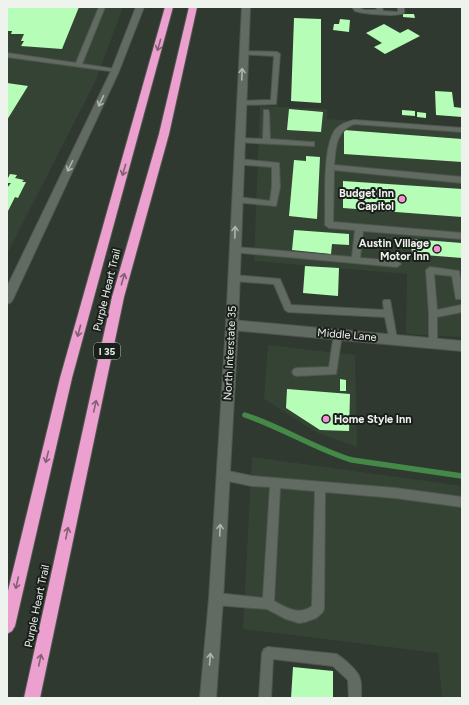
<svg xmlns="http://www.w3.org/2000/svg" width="469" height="705" viewBox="0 0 469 705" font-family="Figtree,sans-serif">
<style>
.built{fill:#354335}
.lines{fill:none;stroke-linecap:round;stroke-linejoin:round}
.stream{stroke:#458949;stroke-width:5.5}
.building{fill:#b6feb8}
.lane-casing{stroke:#505750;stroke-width:2}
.street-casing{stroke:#505750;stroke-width:2}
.secondary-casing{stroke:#505750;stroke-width:2}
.highway-casing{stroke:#505750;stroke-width:2}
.lane{fill:#626b62;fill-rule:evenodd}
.street{fill:#626b62;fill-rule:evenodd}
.secondary{fill:#626b62;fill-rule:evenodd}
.highway{fill:#eca0cf;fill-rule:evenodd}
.oneway{stroke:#846075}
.oneway2{stroke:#afb6af}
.poi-dot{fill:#f590d1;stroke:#1b1f1b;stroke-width:1.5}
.labels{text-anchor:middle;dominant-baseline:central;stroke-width:4;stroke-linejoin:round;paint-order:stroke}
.shield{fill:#1b1f1b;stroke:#afb3af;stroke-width:1}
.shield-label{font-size:10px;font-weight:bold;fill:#eef3ee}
.poi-label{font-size:11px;font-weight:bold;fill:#eef3ee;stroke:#1b1f1b;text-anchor:end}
.street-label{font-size:11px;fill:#eef3ee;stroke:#1b1f1b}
</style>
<rect width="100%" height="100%" fill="#303930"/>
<!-- built -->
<path class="built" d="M7,7H123L96,80L7,254Z
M260,106L327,109V119L462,129V337L406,334L407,274L254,261Z
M268,345L355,355L357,447L316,432L264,399Z
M252,457L462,486V698H442L438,653L243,629Z"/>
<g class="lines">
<!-- stream -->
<path class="stream" d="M245,415C282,427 315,449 352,460L462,476"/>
</g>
<!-- building -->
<path class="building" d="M7,7H79L62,49L21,46L24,41H21L24,34H11L12,31H7Z
M403,14H414L415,18L403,17Z
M294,18L321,19V103L291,101Z
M340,19L350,20L349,32L333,30L334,24H339Z
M384,24L400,33L408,29L420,36L385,54L374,47L382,43L366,33Z
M7,83L28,86L7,120Z
M435,91L452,92L454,107L462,108V117L436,115Z
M289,109L323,112L321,132L287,130Z
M402,110L415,111V116L402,115Z
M417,112L426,113V118L417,117Z
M344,130L462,139V162L344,154Z
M306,156L320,157L317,219L289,216L294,160L306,161Z
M10,174L17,175L15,178L24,180L22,182H26L18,198L15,197L7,213V188L11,183H7V180Z
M343,181L462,189V217L343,208Z
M294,230L349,234V245L332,244L331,254L292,250Z
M411,239L462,243V258L412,254Z
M305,266L339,268L338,296L303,293Z
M340,379L346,380V391H340Z
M287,389L350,394L349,431L320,430L286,408Z
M293,667L333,671V698H291Z"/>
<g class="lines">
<!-- lane casing -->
<g class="lane-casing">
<path id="lane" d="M99,7H105L82,64L115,69L118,71L117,72L7,57V53L76,63Z
M352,7H358L364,10H377L376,7H382L383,11L398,12V7H404V13C398,17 364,14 355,11Z
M243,51L277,52L280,54L276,104L241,105L238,103L241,101L271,100L274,56L241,54V52Z
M264,110H268L269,112L270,139L311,142H314V146L236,142V138H239L263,139Z
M354,120L462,128V132L354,124C335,132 336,147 334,165L462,177V183L334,170L333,222L462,233V239L363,231L360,258L397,261L401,264L397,267L232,252L231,250L232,248L235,247L352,257L355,230L329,228L325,225C326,202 322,149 335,130C340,124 347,122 354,120Z
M238,159L279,163L280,187L276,206L234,202V198L237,197L270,201L272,187V167L235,164L234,162Z
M430,267L459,271L462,287V299H456L452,276L434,274L437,310L461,305L462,312L437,317V343L436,346H430L429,343V314L426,270Z
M234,275L280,279L291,305L384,310L383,302L384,300H390L397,339L396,342H390L385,317L288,312L285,310L274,284L234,281L230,278Z
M338,330L341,331L342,334L336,374L297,376L294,375L292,372L294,369L297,368L329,367L334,334L335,331Z
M223,470L252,476L395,488L462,497V507L395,498L325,492L324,609L322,613L316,618L305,622L299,623L286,619L267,609L216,605L212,603L210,599L212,595L216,593L263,598L270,487L252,486L223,480L219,478L218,475L219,472ZM280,488L315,491L312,606C299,616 286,608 274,601Z
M268,647L336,654C342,657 357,670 359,676C362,682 361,691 361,698H349L348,680L333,666L273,659L271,698H259L262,653L264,649Z"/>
</g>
<!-- street casing -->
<g class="street-casing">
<path id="street" d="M232,320L462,341V351L232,330L228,328L226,325L228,322Z"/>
</g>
<!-- secondary casing -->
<g class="secondary-casing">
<path id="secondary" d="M136,7H144L119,71L13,299L11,302L7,304V287L111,71Z
M242,7H250L238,325L223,599L216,698H200L209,599L226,325Z"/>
</g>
<!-- highway casing -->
<g class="highway-casing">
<path id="highway" d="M165,7H173L72,378L15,626L12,631L7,634V595L60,378Z
M189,7H197L169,134L124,297L40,698H24L112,297L159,134Z"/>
</g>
<!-- lane -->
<use href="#lane" class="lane"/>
<!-- street -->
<use href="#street" class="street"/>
<!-- secondary -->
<use href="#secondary" class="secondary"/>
<!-- highway -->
<use href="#highway" class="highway"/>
</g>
<!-- one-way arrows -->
<defs><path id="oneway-shaft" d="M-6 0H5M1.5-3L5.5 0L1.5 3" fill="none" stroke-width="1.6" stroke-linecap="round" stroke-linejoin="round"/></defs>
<g class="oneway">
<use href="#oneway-shaft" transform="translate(159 45) rotate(106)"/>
<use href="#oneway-shaft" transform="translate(124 170) rotate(106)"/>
<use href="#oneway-shaft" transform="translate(123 279) rotate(-74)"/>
<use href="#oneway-shaft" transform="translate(79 331) rotate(105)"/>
<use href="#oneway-shaft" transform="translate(95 406) rotate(-77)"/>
<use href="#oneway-shaft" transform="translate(47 457) rotate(104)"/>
<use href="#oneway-shaft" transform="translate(67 533) rotate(-78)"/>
<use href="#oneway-shaft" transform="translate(17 583) rotate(103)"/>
<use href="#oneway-shaft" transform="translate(40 660) rotate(-78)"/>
</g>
<g class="oneway2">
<use href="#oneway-shaft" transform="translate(242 74) rotate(-88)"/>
<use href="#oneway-shaft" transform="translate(101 101) rotate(115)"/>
<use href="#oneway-shaft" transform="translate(70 166) rotate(116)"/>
<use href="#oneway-shaft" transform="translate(235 232) rotate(-88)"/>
<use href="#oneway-shaft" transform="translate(220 530) rotate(-87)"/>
<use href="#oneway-shaft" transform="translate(210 659) rotate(-85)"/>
</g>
<!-- markers -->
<g class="poi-dot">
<circle cx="402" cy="199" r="4"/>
<circle cx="437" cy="249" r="4"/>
<circle cx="326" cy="419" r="4"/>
</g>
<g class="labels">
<!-- shield labels -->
<rect class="shield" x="94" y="343" width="26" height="16" rx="3"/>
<g class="shield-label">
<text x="107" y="351">I 35</text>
</g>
<!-- poi labels -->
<g class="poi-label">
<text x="394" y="193">Budget Inn<tspan x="394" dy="13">Capitol</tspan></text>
<text x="429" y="243">Austin Village<tspan x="429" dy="13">Motor Inn</tspan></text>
<text x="334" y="419" text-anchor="start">Home Style Inn</text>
</g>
<!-- street labels -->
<g class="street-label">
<text transform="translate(107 290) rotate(-76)">Purple Heart Trail</text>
<text transform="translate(347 335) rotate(5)">Middle Lane</text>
<text transform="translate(230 353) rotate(-87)">North Interstate 35</text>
<text transform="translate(37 606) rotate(-78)">Purple Heart Trail</text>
</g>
</g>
<!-- border -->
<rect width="469" height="705" fill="none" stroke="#eef3ee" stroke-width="16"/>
</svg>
